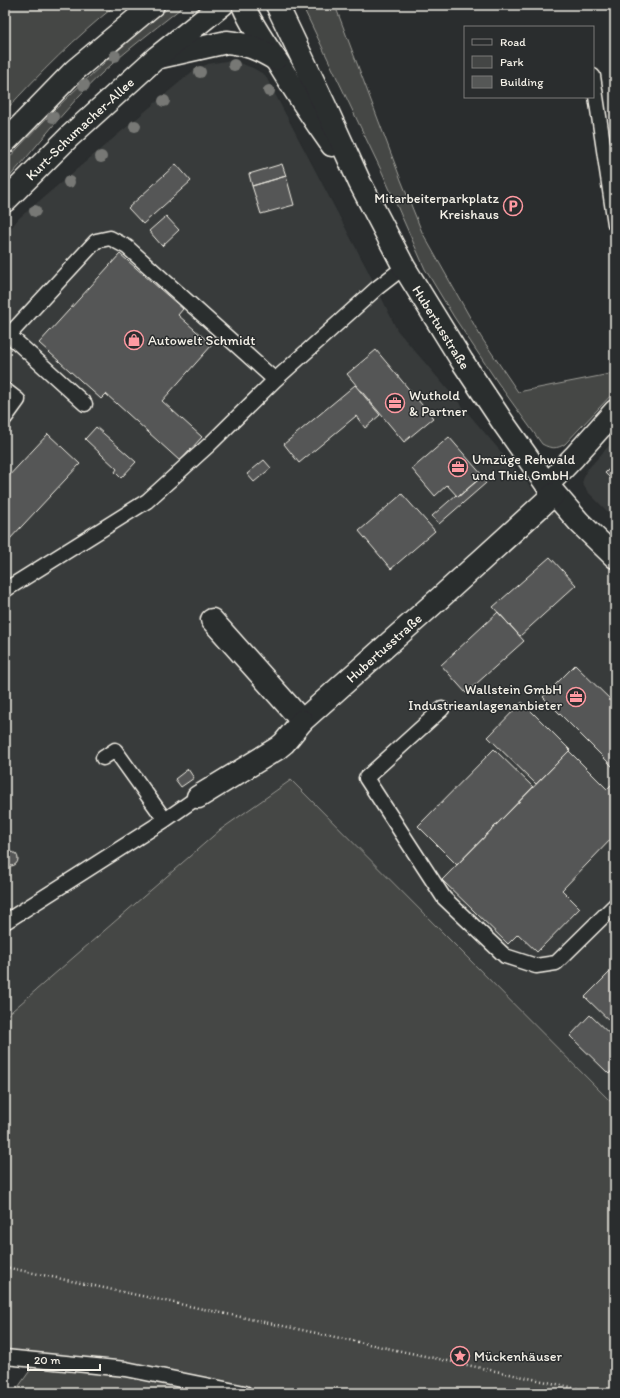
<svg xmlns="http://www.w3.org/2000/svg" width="620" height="1398" viewBox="0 0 620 1398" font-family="Itim,sans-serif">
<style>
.built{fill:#373a3a}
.green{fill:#444645;stroke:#9c9c96}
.building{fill:#555756;stroke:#f4f1e8}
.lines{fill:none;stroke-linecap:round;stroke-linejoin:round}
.lane-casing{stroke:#f4f1e8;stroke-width:17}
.street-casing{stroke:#f4f1e8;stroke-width:25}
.secondary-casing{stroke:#f4f1e8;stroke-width:25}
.path{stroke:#f4f1e8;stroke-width:2.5;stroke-dasharray:1 3;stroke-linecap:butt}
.lane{stroke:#2a2d2e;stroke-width:14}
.street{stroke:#2a2d2e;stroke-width:22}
.secondary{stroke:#2a2d2e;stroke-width:22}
.tree{fill:#777875}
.labels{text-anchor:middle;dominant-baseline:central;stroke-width:3;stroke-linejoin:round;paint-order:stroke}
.street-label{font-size:14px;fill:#f4f1e8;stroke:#2a2d2e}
.poi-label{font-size:14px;fill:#f4f1e8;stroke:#2a2d2e;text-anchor:start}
</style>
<rect width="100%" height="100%" fill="#2a2d2e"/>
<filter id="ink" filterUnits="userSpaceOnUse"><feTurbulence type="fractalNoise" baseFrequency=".025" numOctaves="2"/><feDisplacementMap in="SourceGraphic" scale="8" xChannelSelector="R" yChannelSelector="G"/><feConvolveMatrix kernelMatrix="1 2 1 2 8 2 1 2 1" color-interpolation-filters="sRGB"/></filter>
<g filter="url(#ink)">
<!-- built -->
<path class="built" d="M226,61L237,62L253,68L265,75L377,288L397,330L531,487L615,575V1106L291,780L220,830L5,1017V235L19,218L194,70L208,64Z
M615,439V519L587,491L582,483L586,471Z"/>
<!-- green -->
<path class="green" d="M7,5H116C76,37 40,73 5,111V9Z
M172,5H185C149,34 110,62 79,96C53,124 31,154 5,182V162C57,105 112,53 172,5Z
M302,5H337L336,8L401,180L422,232L481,337L518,392L615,373V391L565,444C557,449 551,449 542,444L498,383L454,317L425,269L382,172Z
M291,780L615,1106V1393H14L41,1355L5,1350V1017L220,830Z"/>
<!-- building -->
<path class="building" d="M176,164L191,181L143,224L128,208Z
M282,164L286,176L252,186L249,174Z
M286,176L294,205L261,214L252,186Z
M166,216L179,230L162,246L149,231Z
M120,254L183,309L178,315L212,345L162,401L202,437L180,461L106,394L101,399L39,343Z
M376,350L433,418L404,442L347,374Z
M355,385L380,415L365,428L356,416L299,463L284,444Z
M96,427L136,462L121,478L115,472L117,469L85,439Z
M48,434L80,464L8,541L5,538V480Z
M449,437L483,476L458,497L447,485L435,496L412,469Z
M264,460L271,468L254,482L247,474Z
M615,463V483L605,473Z
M481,477L486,483L439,524L432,516L456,495L458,497Z
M402,494L435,531L391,569L359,531Z
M550,557L576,585L520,636L493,607Z
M498,612L524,641L466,693L441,665Z
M575,665L615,704V769L543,697Z
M522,702L570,750L536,784L488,737Z
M494,749L533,787L457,865L418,826Z
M569,751L607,789L614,782L615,783V835L562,890L580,908L537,952L518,934L508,944L442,880Z
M188,769L194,778L181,787L175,779Z
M4 859a7 7 0 1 1 14 0a7 7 0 1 1-14 0Z
M615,967V1026L585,997Z
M590,1015L615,1039V1067L609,1074L570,1036Z"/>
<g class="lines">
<!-- lane casing -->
<g class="lane-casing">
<path id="lane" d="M593,76L615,224
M5,390L18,400L5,418
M85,404L9,335L96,241L110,238L127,247L275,380
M5,590L147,501L210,444L275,380L377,288L404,267
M442,709L366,778L444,898L505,956L536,966L556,963L615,905
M103,758L115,750L165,820
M5,922L165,820L198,797
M5,1357L126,1369L245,1393"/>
</g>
<!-- street casing -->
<g class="street-casing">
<g id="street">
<path d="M243,5C252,26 265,44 278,63C295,91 313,118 332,145"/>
<path id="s1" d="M277,5L325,106L360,183L404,267L462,361L504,424L547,485L579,522L615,557"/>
<path d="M547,485L574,457L615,411"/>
<path id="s2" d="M212,620L302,721L441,597L554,494"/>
<path d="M198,797L278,748L284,743L302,721"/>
</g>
</g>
<!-- secondary casing -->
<g class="secondary-casing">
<g id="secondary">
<path d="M160,57L227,42C247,44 258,49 275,59"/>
<path d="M5,142L75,70L153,5"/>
<path id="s3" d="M5,201L70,136L157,57L222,5"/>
</g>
</g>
<!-- path -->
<path class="path" d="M5,1267L599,1393"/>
<!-- lane -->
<use href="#lane" class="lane"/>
<!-- street -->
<use href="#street" class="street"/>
<!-- secondary -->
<use href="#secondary" class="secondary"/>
</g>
<!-- trees -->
<g class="tree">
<circle cx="115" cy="56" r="6"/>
<circle cx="234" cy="65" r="6"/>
<circle cx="200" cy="72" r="6"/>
<circle cx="84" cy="85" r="6"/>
<circle cx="269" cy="91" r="6"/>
<circle cx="164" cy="101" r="6"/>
<circle cx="53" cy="117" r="6"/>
<circle cx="135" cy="126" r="6"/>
<circle cx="101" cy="157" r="6"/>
<circle cx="69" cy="182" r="6"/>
<circle cx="35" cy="211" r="6"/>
</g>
</g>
<!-- icons -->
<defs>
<g id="parking-ring" transform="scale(1)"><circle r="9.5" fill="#2a2d2e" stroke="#ff9aa2" stroke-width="1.5"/><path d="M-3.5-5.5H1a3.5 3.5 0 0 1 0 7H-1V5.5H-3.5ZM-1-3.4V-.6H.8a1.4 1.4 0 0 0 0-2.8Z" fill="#ff9aa2"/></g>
<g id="shop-ring" transform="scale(1)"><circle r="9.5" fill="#2a2d2e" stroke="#ff9aa2" stroke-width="1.5"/><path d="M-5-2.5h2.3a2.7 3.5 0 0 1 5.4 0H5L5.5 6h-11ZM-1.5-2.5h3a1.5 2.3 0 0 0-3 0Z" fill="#ff9aa2"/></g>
<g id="office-ring" transform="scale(1)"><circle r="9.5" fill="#2a2d2e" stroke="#ff9aa2" stroke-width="1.5"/><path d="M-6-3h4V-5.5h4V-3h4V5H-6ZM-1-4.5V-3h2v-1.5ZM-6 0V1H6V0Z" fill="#ff9aa2"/></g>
<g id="sight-ring" transform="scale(1)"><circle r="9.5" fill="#2a2d2e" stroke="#ff9aa2" stroke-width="1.5"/><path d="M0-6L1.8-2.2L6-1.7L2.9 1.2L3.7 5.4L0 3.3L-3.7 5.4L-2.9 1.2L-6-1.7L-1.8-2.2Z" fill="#ff9aa2"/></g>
</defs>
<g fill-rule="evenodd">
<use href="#parking-ring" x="513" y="206"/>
<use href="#shop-ring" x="134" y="340"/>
<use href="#office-ring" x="395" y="403"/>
<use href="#office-ring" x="458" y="467"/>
<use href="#office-ring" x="576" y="697"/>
<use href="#sight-ring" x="460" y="1356"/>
</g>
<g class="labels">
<!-- street labels -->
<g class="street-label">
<text stroke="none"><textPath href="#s3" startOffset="104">Kurt-Schumacher-Allee</textPath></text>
<text stroke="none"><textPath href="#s1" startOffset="362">Hubertusstraße</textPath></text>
<text stroke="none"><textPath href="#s2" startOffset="245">Hubertusstraße</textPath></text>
</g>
<!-- poi labels -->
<g class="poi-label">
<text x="499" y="198" text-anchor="end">Mitarbeiterparkplatz<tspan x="499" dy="16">Kreishaus</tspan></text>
<text x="148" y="340">Autowelt Schmidt</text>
<text x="409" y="395">Wuthold<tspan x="409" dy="16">&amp; Partner</tspan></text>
<text x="472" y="459">Umzüge Rehwald<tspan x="472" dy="16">und Thiel GmbH</tspan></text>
<text x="562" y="689" text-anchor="end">Wallstein GmbH<tspan x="562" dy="16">Industrieanlagenanbieter</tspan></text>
<text x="474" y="1356">Mückenhäuser</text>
</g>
</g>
<!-- margin -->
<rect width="620" height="1398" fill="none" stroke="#2a2d2e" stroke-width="20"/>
<rect x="10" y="10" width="600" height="1378" fill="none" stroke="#f4f1e8" stroke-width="1.5" filter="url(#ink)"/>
<!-- legend -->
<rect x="464" y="26" width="130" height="72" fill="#2a2d2e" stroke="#7b7b78"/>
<rect x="472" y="39" width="20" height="6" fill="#2a2d2e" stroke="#7b7b78"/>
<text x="500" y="46" font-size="12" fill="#f4f1e8">Road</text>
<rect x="472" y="56" width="20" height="12" fill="#444645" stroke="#7b7b78"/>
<text x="500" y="66" font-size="12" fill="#f4f1e8">Park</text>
<rect x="472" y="76" width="20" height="12" fill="#555756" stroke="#7b7b78"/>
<text x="500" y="86" font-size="12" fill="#f4f1e8">Building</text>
<!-- scale -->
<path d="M28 1364v6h72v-6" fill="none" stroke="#f4f1e8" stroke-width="2"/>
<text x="34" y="1364" font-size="12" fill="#f4f1e8" stroke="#2a2d2e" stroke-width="3" paint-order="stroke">20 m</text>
</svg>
